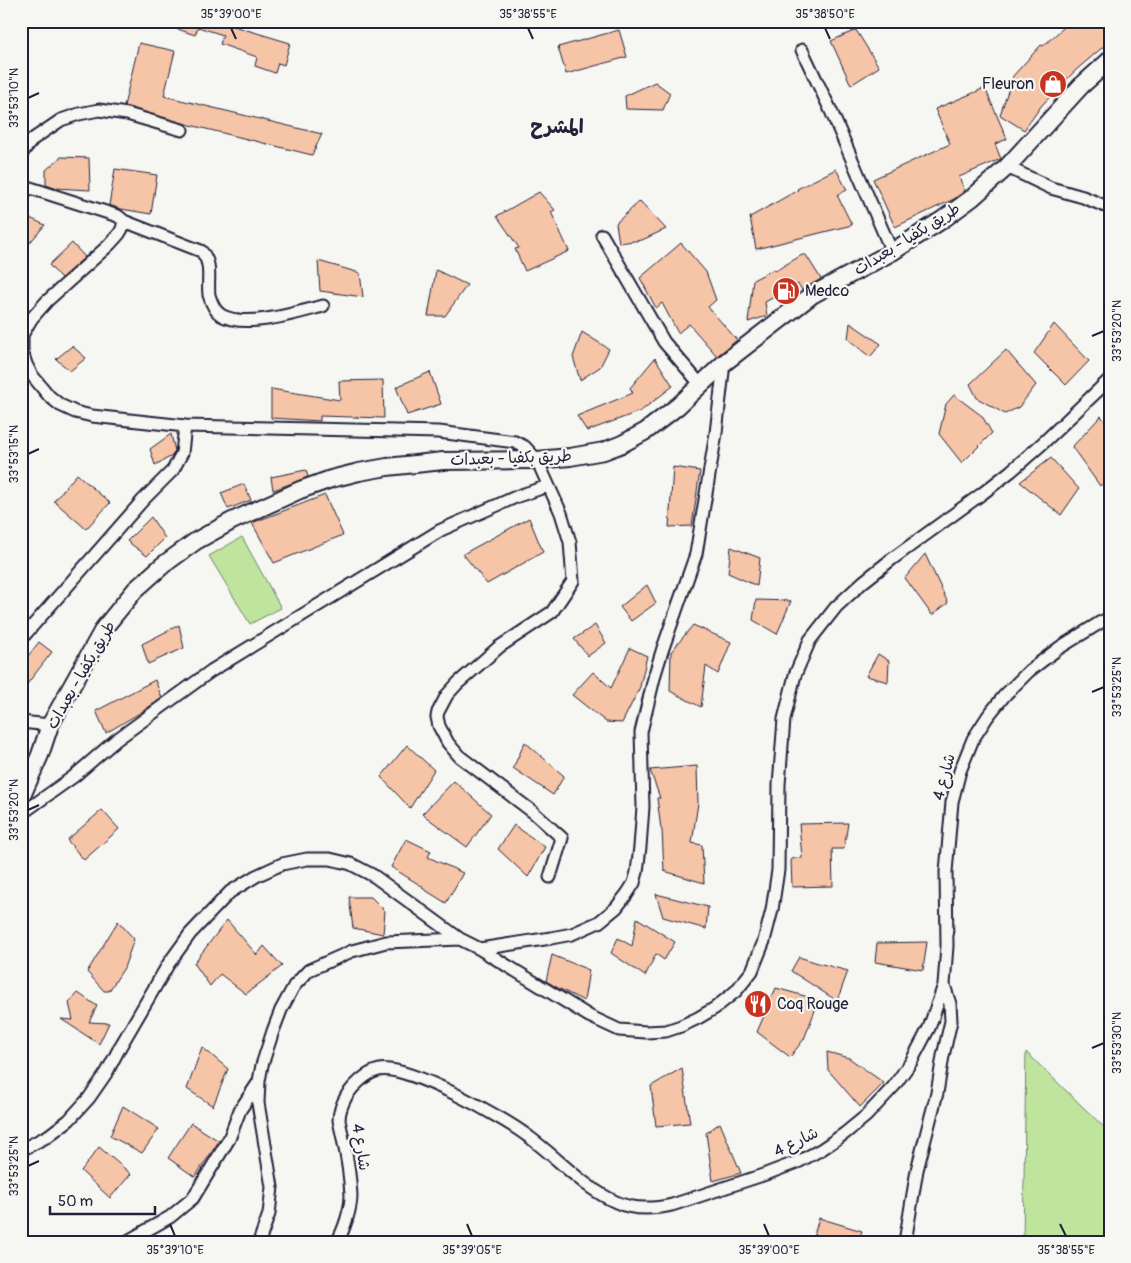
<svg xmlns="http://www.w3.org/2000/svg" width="1131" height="1263" viewBox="0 0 1131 1263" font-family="Pangolin,'Playpen Sans Arabic',sans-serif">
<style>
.green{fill:#bfe49e;stroke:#70836c}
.building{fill:#f6c4a7;stroke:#22223b}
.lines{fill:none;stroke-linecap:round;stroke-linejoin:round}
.street-casing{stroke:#22223b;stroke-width:15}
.secondary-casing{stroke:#22223b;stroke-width:20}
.street{stroke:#f6f6f2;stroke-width:11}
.secondary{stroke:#f6f6f2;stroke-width:16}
.ticks{fill:none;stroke:#22223b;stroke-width:2}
.labels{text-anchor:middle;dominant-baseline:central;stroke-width:4.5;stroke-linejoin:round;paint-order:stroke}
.poi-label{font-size:16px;fill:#22223b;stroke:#f6f6f2;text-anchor:start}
.street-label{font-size:16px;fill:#22223b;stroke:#f6f6f2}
.quarter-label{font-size:19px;font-weight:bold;fill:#22223b;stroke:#f6f6f2}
.neatline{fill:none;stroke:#22223b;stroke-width:2}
.ticks-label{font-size:12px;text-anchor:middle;fill:#22223b}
</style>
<rect width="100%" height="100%" fill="#f6f6f2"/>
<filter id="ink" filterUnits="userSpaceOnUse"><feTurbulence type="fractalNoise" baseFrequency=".02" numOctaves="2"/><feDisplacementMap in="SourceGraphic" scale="10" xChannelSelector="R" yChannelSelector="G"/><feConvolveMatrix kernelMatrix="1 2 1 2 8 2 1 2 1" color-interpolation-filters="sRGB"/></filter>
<g filter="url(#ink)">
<!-- green -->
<path class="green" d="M242,537L281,608L250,624L209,556Z
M1026,1052L1110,1133V1242H1023Z"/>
<!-- building -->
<path class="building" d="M160,21H217L290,43L284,65L278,63L275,73L255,66L257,57L220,44L223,35L198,27L195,35L160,23Z
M1071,21H1110V41L1076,70L1042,105L1024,130L1000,115L1013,76L1041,45L1043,46Z
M619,30L627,57L566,74L558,47Z
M856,30L879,67L851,85L831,41Z
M139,43L175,51L164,96L322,134L312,155L186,124L124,106Z
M655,82L670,93L663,110L626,109L625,96Z
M985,88L1007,139L995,144L1001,159L959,177L965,191L954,199L895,227L873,179L950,144L935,109Z
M61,157L89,158L90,190L55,188L46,185V170Z
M115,169L157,175L151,214L121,209L109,205Z
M836,169L847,190L837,195L852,225L756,249L750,217L798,190L797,189Z
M539,192L555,210L551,212L569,251L525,271L515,249L519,248L497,216Z
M640,201L666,229L642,240L619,243L616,223Z
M21,214L45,225L21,253Z
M72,243L85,257L61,278L49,265Z
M681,243L706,272L716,300L708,307L737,340L717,356L689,324L678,333L662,303L656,308L640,278Z
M802,255H806L821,279L802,290L798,284L765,302L767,316L748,322L753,280L774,269L775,271Z
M318,261L360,273L363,297L320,291Z
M436,270L467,285L445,316H428Z
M850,323L881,344L870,357L848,339Z
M1054,324L1089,361L1066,385L1034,353Z
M582,332L609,349L600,367L580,380L573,357Z
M72,346L86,358L70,371L56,359Z
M1006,350L1036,385L1019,407L1005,414L977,398L970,384Z
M655,358L673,386L641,411L587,431L577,416L633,393L630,388Z
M430,372L441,404L407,415L396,387Z
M383,380L384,418L320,416V421L271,418V389L340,400L339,381Z
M954,395L982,416L992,433L962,463L939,434L946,404Z
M1101,416L1110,428V476L1100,486L1072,447Z
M171,434L175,451L172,456L155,465L150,449Z
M1051,458L1079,489L1061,515L1020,482Z
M673,467L700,471L692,526L669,527Z
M306,470L308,477L279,488L273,490L271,477Z
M77,474L110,503L86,529L54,501Z
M244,484L251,500L228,509L221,493Z
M325,495L343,535L274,563L252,523Z
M151,517L165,538L147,556L127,541Z
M529,518L543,552L487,584L463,554Z
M731,547L760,558L757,586L728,573Z
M925,554L948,603L932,615L905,578Z
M647,585L656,603L631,621L620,607Z
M756,600L791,601L777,634L753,620Z
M179,625L184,648L148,664L142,644Z
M595,625L606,643L588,656L574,639Z
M693,625L731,642L718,674L706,666L701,707L670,691L671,652Z
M39,642L52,652L21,692V665Z
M630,648L647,656L640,687L622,723L606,722L572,695L593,672L611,688Z
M878,654L889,661L888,682L866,676Z
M155,680L162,698L143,711L106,733L96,711Z
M525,742L564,776L553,795L513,768Z
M407,745L434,770L410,808L381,777Z
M697,766L698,803L692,843L702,845L704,883L664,871L662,830L661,829L657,798H660L650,770Z
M454,781L491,814L467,847L422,814Z
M102,810L119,829L84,860L67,840Z
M848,823L844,849H832L833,886L792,887L791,859L802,858L799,824Z
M514,825L545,847L528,877L498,849Z
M406,839L431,851L428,857L463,873L446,903L422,888L423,887L391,867Z
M656,894L708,907L706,929L663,917Z
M349,897H371L385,911L383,934L353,928Z
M637,918L675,942L664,960L656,954L645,976L611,953L618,938L632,946Z
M227,920L257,955L264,946L282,966L246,994L220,974L210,986L194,963Z
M118,921L134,939L124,968L109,991H104L87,972Z
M927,942L923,970L875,962L877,943Z
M552,955L589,970L584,1001L558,988L546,981Z
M799,957L818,963L848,971L837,1001L791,971Z
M776,988L819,1000L804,1039L790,1057L757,1032Z
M78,993L97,1006L89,1022L109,1023L99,1044L61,1019L73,1020L69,1003Z
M202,1047L228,1069L213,1106L187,1089Z
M827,1052L849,1058L884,1083L860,1107L828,1070Z
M682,1068L690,1123L656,1126L651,1086Z
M123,1106L159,1129L142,1153L110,1136Z
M191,1123L219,1141L195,1177L168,1158Z
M720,1123L741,1173L713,1181L706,1133Z
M99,1147L131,1174L110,1198L81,1171Z
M819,1218L862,1231L858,1242H812Z"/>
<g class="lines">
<!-- street casing -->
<g class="street-casing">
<path id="street" d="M802,50L831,111L892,252
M21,156L24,150L33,139L61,120L79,114L99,110L127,114L182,130
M1007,167L1051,188L1083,197L1105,206L1110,205
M21,185L118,216L124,221L122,229L119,234L109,245L47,301L32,318L22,335V351L26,364L31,374L49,396L60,405L75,412L92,416L185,426L439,432L515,442L525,447L537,460L561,513L570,542L573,581L552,612L499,647L458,683L447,695L438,712L437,717L439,726L448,743L459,756L533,812L562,838L550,877
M124,221L201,251C213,264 207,279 209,295C211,302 215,311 221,315C245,329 296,313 323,306
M602,235L664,342L701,385
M21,639L143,500L173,470L182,453L185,426
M21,722L50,725
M21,814L73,777L116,740L211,671L441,530L518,496L548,486
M480,949L589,1016L619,1030L646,1032L666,1031L681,1026L698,1018L715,1008L736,991L752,971L764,941L772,910L778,870L779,785L784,719L795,675L810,640L836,607L863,582L892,559L983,493L1011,471L1044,442L1110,379
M21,1150L48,1136L69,1120L89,1098L107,1072L120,1047L169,963L190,934L230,892L256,876L282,864L307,859H330L351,864L374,876L460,939L480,949L551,938L572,934L599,922L616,908L627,894L634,883L637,872L640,847L643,807L641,732L655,674L663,648L696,554L716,433L724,363
M126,1242L170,1217L193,1198L229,1139L240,1110L258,1083
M259,1242L269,1214L272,1187L258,1103L259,1081L262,1065L273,1031L281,1010L294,986L309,970L352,951L386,942L460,939
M337,1242C344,1230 351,1209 351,1195C350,1176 347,1157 343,1139C342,1133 340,1126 339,1120C339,1112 343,1102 347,1095C354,1085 366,1073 379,1070C407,1064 505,1118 529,1137C558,1158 582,1187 616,1202C633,1210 654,1209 672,1205L766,1174L800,1161L822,1149L844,1134L866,1116L894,1086L911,1062L929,1028L944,985L947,946L946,872L952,802L960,771L973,739L988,716L1004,696L1029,671L1059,648L1101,622L1110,618
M905,1242L917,1170L937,1093L943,1056L951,1021L950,1004L944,985"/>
</g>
<!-- secondary casing -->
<g class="secondary-casing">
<path id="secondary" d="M21,798L40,755L50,725L104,628L135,590L163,565L196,541L232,521L300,490L331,479L359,472L387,467L443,461L537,460L570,457L604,451L622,444L646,431L678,406L724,363L812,295L892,252L942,220L972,198L1007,167L1081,86L1110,60"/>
</g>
<!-- street -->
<use href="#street" class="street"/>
<!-- secondary -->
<use href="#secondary" class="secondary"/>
</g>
</g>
<!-- ticks -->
<path class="ticks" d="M231,28L236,39M528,28L533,39M825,28L830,39M28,98L39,93M1092,336L1104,331M28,454L39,449M1092,692L1104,687M28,810L39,805M1092,1048L1104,1043M28,1166L39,1161M170,1224L175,1236M467,1224L472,1236M764,1224L769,1236M1060,1224L1066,1236"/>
<!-- icons -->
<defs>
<g id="shop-disc" transform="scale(1.4375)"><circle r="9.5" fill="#c8321e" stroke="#f6f6f2"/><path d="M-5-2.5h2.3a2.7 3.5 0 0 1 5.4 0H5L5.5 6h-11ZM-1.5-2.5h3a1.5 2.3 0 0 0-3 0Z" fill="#fff"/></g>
<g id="fuel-disc" transform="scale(1.4375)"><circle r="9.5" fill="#c8321e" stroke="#f6f6f2"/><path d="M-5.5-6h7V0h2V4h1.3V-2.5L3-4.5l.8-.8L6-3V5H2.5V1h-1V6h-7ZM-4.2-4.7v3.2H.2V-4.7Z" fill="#fff"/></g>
<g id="restaurant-disc" transform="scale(1.4375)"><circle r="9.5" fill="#c8321e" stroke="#f6f6f2"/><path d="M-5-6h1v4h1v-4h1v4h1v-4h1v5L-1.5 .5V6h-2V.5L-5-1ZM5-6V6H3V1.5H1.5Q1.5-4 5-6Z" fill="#fff"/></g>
</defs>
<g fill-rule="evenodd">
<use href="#shop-disc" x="1053" y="84"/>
<use href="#fuel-disc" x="786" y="291"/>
<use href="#restaurant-disc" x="758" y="1004"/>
</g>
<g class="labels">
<!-- poi labels -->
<g class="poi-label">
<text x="1034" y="84" text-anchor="end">Fleuron</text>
<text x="805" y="291">Medco</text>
<text x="777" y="1004">Coq Rouge</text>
</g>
<!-- street labels -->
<g class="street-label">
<text transform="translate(907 239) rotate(-32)">طريق بكفيا - بعبدات</text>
<text transform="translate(511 458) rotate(-2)">طريق بكفيا - بعبدات</text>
<text transform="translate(81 675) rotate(-60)">طريق بكفيا - بعبدات</text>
<text transform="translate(944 777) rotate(-75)">شارع 4</text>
<text transform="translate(796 1142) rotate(-26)">شارع 4</text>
<text transform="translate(361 1147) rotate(81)">شارع 4</text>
</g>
<!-- quarter labels -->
<g class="quarter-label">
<text x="557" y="127">المشرح</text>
</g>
</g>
<!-- margin -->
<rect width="1131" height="1263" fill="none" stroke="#f6f6f2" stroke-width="55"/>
<!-- scale -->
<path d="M50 1206v8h105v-8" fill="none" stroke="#22223b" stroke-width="2.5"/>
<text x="58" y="1206" font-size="15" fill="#22223b" stroke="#f6f6f2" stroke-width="4" paint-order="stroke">50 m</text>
<rect x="28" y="28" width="1076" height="1208" class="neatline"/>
<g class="ticks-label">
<text x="231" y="18">35°39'00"E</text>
<text x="528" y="18">35°38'55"E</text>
<text x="825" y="18">35°38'50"E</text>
<text transform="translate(14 98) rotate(-90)" y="4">33°53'10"N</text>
<text transform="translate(1117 331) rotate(-90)" y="4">33°53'20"N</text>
<text transform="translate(14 454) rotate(-90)" y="4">33°53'15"N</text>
<text transform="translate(1117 687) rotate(-90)" y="4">33°53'25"N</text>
<text transform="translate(14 810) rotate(-90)" y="4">33°53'20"N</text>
<text transform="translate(1117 1043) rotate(-90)" y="4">33°53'30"N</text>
<text transform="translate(14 1166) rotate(-90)" y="4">33°53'25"N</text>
<text x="175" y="1254">35°39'10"E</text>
<text x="472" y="1254">35°39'05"E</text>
<text x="769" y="1254">35°39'00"E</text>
<text x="1066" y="1254">35°38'55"E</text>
</g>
</svg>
